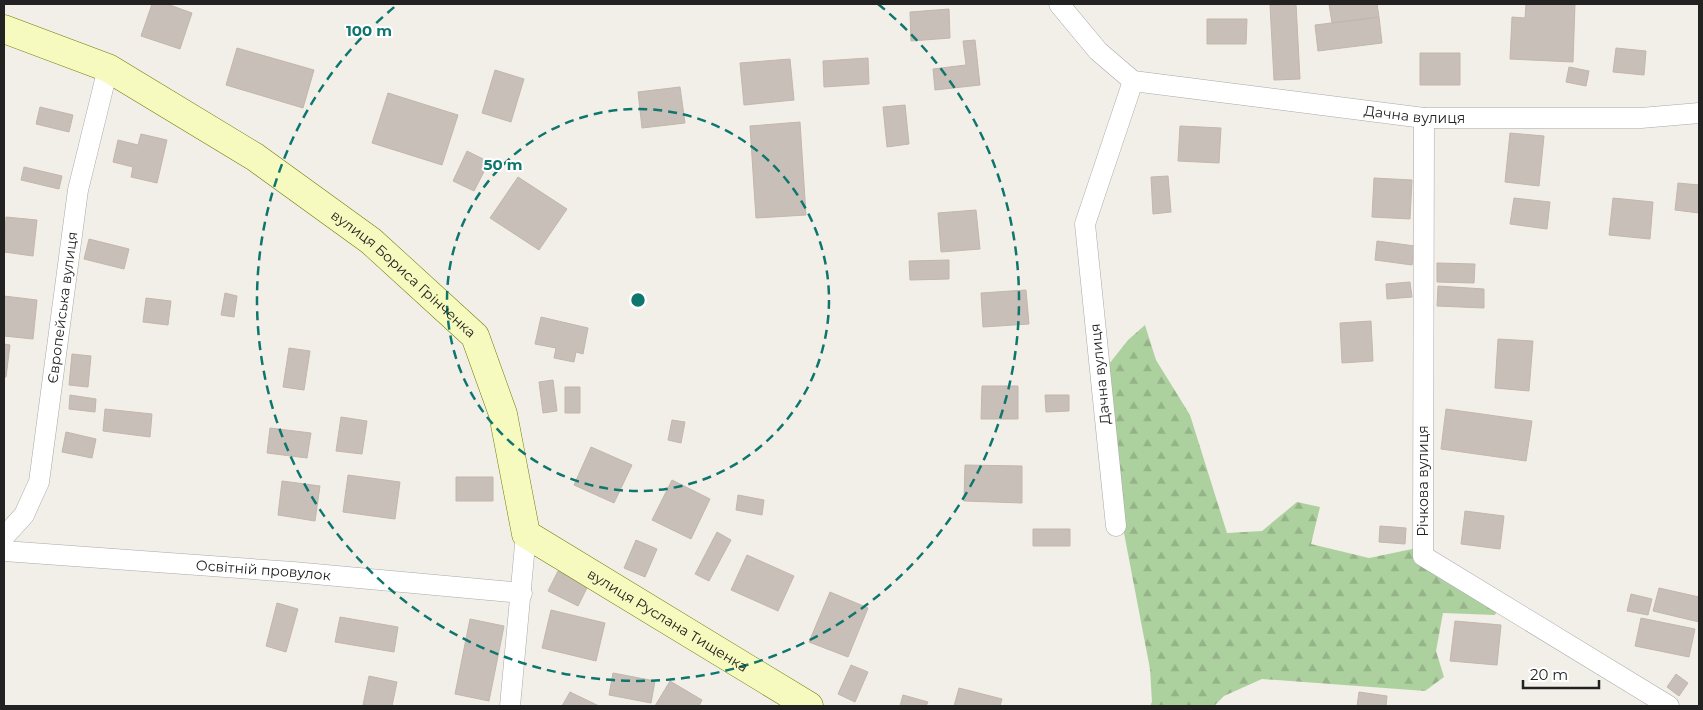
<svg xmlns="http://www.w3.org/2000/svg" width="1703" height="710" viewBox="0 0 1703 710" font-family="Montserrat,sans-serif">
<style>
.forest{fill:url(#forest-firs)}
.building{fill:#c7bfb8;stroke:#c4b6ab}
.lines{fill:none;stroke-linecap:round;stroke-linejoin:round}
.street-casing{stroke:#a9a9a9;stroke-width:21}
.secondary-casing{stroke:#707d05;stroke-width:29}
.street{stroke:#fff;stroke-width:20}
.secondary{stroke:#f7fabf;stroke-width:28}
.ring{fill:none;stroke:#0f766e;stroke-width:2.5;stroke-dasharray:9 6}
.labels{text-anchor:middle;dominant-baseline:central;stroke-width:4;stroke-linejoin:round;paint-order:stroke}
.street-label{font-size:14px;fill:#222;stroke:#fff}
.centre{fill:#0f766e;stroke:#fff;stroke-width:2.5}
.ring-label{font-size:15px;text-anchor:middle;font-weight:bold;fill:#0f766e;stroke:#fff;stroke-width:4;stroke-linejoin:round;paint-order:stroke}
</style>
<defs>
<pattern id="forest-firs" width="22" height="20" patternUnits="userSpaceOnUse" patternTransform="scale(1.25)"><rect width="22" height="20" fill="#add19e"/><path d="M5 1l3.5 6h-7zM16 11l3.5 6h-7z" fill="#95b388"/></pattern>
</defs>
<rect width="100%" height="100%" fill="#f2efe9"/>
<!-- forest -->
<path class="forest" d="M1145,325L1156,360L1190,415L1227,533L1262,531L1297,502L1320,507L1311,544L1369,558L1417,548L1502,598L1495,615L1443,613L1436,651L1444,677L1425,691L1262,679L1224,696L1214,706H1150L1152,702L1150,669L1124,533L1110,400L1109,364L1128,340Z"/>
<!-- building -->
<path class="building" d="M152,4H167L192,13L180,49L141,36Z
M1296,4L1300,79L1274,80L1270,5Z
M1329,4H1377L1379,17L1332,23Z
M1526,4H1575L1573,62L1510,59L1512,17L1525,18Z
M949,9L950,38L911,41L910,12Z
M1379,17L1382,43L1318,51L1315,25Z
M1207,19H1247L1246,44H1207Z
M975,40L980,85L935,90L933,69L966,65L963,41Z
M237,48L314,70L303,108L226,85Z
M1616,48L1646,51L1644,75L1613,72Z
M1420,53H1460V85H1420Z
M868,58L869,84L824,87L823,61Z
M790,59L794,100L744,105L740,63Z
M1569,67L1589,71L1586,86L1566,82Z
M495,70L524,79L511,122L482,113Z
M680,87L685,123L642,128L638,92Z
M388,93L458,115L442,165L372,143Z
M905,105L909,144L887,147L883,107Z
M40,107L73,115L69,132L36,124Z
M800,122L806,215L756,218L750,126Z
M1180,126L1221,128L1219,163L1178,161Z
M1510,133L1544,136L1539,186L1505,182Z
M141,134L167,140L157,183L131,177L133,167L113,162L118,140L138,145Z
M467,151L489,162L474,191L453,181Z
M24,167L62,176L59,189L21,180Z
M1168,176L1171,212L1153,214L1151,177Z
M518,177L567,209L539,250L490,218Z
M1374,178L1412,180L1410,219L1372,217Z
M1678,183L1699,185V213L1675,210Z
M1514,198L1550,202L1547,229L1510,224Z
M1613,198L1653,202L1650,239L1609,235Z
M976,210L980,249L941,252L938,213Z
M6,217L37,220L33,256L4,252Z
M89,239L129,249L124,269L84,259Z
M1377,241L1415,246L1412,265L1375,260Z
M949,260V279L910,280L909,261Z
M1437,263L1475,264L1474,283L1437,282Z
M1410,282L1412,297L1387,299L1386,284Z
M1438,286L1484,289V308L1437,306Z
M1026,290L1029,324L983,327L981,293Z
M225,293L237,296L234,317L221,315Z
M4,296L37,300L33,339L4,336Z
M146,298L171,301L168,325L143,322Z
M541,317L588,328L583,354L576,352L574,362L554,358L556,348L535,344Z
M1371,321L1373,361L1342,363L1340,323Z
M1498,339L1533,341L1529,391L1495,388Z
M4,344L10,345L6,377H4Z
M289,348L310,351L304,390L283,387Z
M72,354L91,356L88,387L69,385Z
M553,380L557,411L543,413L539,382Z
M982,386H1018V419H981Z
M565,387H580V413H565Z
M70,395L96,399L95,412L69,409Z
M1045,395H1069V411L1046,412Z
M105,409L152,414L150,437L103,431Z
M1446,409L1532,421L1526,461L1441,449Z
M341,417L367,421L362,454L336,451Z
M672,420L685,422L681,443L668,440Z
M270,428L311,433L307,458L267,453Z
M66,432L96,439L92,458L62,452Z
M591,447L632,465L614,503L574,485Z
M965,465L1022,466V503L964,501Z
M348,475L400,482L395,519L343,512Z
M456,477H493V501H456Z
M672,480L710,499L691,539L652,520Z
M282,481L320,486L315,521L278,515Z
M738,495L764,500L762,515L736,510Z
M1465,511L1504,516L1500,549L1461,544Z
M1380,526L1406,528L1405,544L1379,542Z
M1033,529H1070V546H1033Z
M717,532L731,540L709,581L695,574Z
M636,540L657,549L645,577L624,568Z
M747,555L794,576L778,611L731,590Z
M558,571L588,586L578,606L548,591Z
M1659,588L1699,597V622L1653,611Z
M830,592L868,608L848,657L809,642Z
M1631,594L1652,599L1648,615L1627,611Z
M277,603L298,609L286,652L266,646Z
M551,610L605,623L596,661L542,648Z
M340,617L398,627L394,652L335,642Z
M1641,618L1695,629L1689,657L1635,646Z
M470,619L504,626L489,701L455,694Z
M1455,621L1501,625L1497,665L1450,661Z
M851,665L868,672L855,702L838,694Z
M613,673L655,681L651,703L609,695Z
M1676,674L1688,683L1679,696L1667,687Z
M369,676L397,682L392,706L363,705Z
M670,681L702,700L699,706H655Z
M959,688L1002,699L1000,706H954Z
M570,692L599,706H562Z
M1359,692L1387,696L1386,706H1357Z
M903,695L928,702L926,706H900Z"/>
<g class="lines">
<!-- street casing -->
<g class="street-casing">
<g id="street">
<path id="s1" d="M1059,4L1098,51L1133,81L1424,118H1641L1699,113"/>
<path d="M1424,118L1423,556L1669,706"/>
<path d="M1116,526L1085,224L1133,81"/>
<path id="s2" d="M4,537L24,515L39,482L78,190L108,68"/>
<path id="s3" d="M4,551L293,572L522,593"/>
<path d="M510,706L526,534"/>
</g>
</g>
<!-- secondary casing -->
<g class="secondary-casing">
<g id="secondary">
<path id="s4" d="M4,29L108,68L255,157L371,241L475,336L503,414L526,534L809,706"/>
</g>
</g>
<!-- street -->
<use href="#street" class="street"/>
<!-- secondary -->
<use href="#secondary" class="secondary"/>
</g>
<!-- distance rings -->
<g class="ring">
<circle cx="638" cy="300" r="191"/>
<path d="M878 4A381 381 0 1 1 398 4"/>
</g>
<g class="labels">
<!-- street labels -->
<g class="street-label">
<text stroke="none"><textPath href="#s1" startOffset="391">Дачна вулиця</textPath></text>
<text stroke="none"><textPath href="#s4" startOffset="472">вулиця Бориса Грінченка</textPath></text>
<text stroke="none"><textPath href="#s2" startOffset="242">Європейська вулиця</textPath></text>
<text transform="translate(1100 374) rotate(-96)">Дачна вулиця</text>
<text transform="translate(1423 481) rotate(-90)">Річкова вулиця</text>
<text stroke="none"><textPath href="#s3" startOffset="260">Освітній провулок</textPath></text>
<text stroke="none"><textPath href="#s4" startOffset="938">вулиця Руслана Тищенка</textPath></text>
</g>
</g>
<circle cx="638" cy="300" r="8" class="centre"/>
<g class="ring-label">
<text x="369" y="36">100 m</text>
<text x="503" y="170">50 m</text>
</g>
<!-- border -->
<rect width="1703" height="710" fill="none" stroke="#222222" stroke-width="10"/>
<!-- scale -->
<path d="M1523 680v8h76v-8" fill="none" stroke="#222222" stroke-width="2.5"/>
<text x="1530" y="680" font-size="15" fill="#222222" stroke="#ffffff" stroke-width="4" paint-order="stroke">20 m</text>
</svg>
